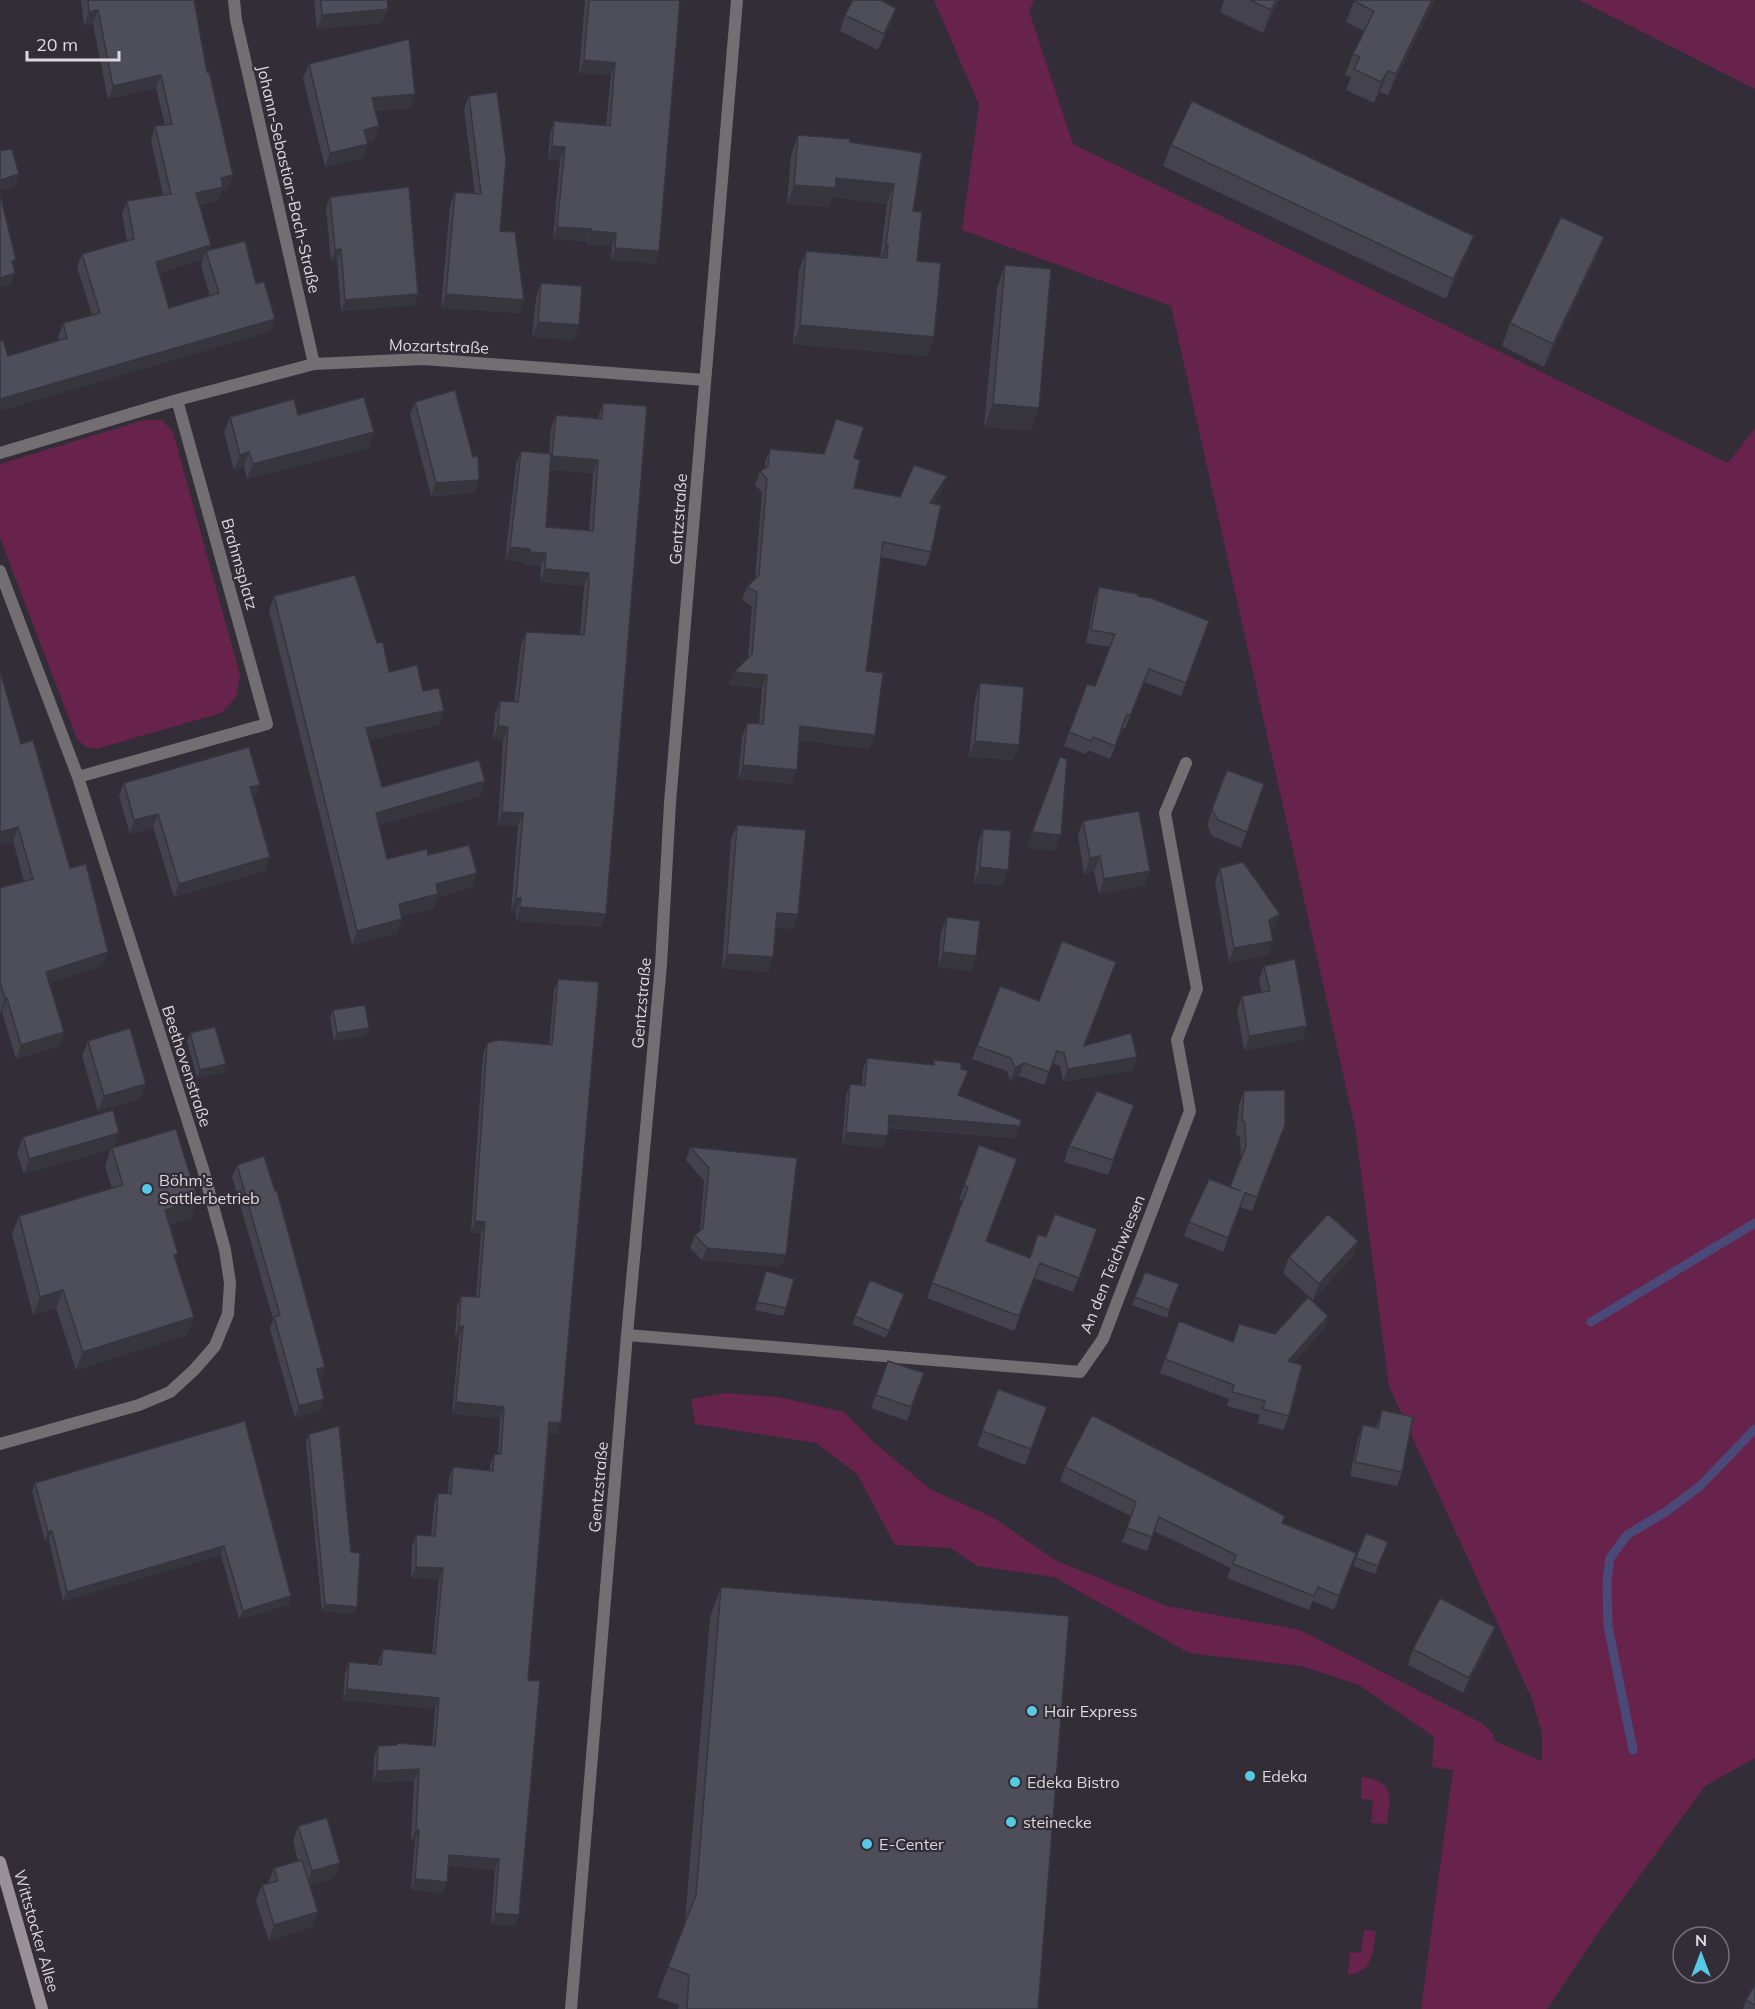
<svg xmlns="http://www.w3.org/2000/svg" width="1755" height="2009" viewBox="0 0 1755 2009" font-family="Mulish,sans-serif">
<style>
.green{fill:#67234b}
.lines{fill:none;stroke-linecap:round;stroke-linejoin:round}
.stream{stroke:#4a4978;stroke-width:9}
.minor{stroke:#736e72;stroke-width:12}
.secondary{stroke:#999098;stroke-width:12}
.wall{fill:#43424d;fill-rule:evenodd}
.shaded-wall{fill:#37363f}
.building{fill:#4e4d5a;stroke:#37363f;stroke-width:1.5}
.poi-dot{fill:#57c9e2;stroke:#332d38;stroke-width:2}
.labels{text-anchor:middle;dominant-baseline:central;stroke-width:4.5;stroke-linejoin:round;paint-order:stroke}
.street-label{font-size:16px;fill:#dcd8df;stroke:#332d38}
.poi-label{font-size:16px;fill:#dcd8df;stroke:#332d38;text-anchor:start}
</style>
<rect width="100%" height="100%" fill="#332d38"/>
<!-- green -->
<path class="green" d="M934,0H1034L1029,11L1073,144L1728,463L1755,428V1758L1705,1786L1593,1940L1547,2009H1421L1453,1770L1432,1767L1434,1737L1359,1685L1301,1666L1189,1653L1054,1577L977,1566L951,1548L895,1545L857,1474L816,1443L695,1424L691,1399L725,1393L778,1397L844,1412L876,1444L930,1489L994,1518L1055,1560L1167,1606L1300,1630L1482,1723L1493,1734L1494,1741L1542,1761V1734L1532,1699L1389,1386L1355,1127L1171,306L962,230L979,105Z
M1579,0H1755V89Z
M144,420H162L173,432L240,675L236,697L221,713L96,749L86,747L77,739L0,538V464Z
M1362,1777C1396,1782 1390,1797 1387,1824L1371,1823L1373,1800L1361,1799Z
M1364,1930L1376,1931C1373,1950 1373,1974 1348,1974L1350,1952L1361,1953Z"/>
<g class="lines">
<!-- stream -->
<path class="stream" d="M1591,1322L1755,1223
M1633,1750L1608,1626L1607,1581L1610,1558L1627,1535L1667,1511L1700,1486L1755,1429"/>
<!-- minor -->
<path class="minor" d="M234,0L236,20L314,364
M177,400L314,364L423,359L705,380
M0,453L177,400L267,724L78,777
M0,571L78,777L203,1169L225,1250L230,1283L228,1314L215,1346L194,1370L170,1392L139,1405L0,1444
M627,1335L1080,1372L1103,1339L1190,1111L1177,1040L1197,989L1165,813L1186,763
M571,2009L627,1335L661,965L670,803L737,0"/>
<!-- secondary -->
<path class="secondary" d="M0,1862L42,2009"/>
</g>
<!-- wall -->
<path class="wall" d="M81,0H194L207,72L233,175L228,189L222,190L218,200L199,205L211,245L209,250L270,332L8,356L59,341L58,337L63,323L92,315L77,267L82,254L127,241L122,214L127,201L163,195L151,140L155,126L165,125L156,88L108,99L93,24L84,25ZM203,259L201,265L210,296L169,308L159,273Z
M314,0H387L388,9L382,23L317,29Z
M585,0H680L655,264L611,260L612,246L586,244V241L553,239L560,160L548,159L550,134L554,121L606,126L611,75L579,73Z
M1224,0H1279L1263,33L1220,12Z
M1435,0L1388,95L1380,92L1374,103L1346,90L1351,77L1345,75L1353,54L1364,31L1346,22L1354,1Z
M845,15L891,23L878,50L840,31Z
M309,64L410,108L375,111L379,126L374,140L367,142L363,158L325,167L303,78Z
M469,96L500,231L519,313L441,308L450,205L455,192L475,194L464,109Z
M798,135L922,153L913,211L917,261L934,337L927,356L793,344L799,270L806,251L880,258L887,204L832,197L829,207L787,204L791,155Z
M1171,145L1466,256L1446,299L1163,166Z
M330,197L418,294L414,305L341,311L337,260L331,261L326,208Z
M1604,237L1595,260L1544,367L1502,346L1510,323Z
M1005,265L1039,408L1030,431L984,427L997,288Z
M541,283L579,325L573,340L532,337L536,298Z
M415,402L474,493L431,496L410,415Z
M603,403L606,914L601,927L516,921V911H511L518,826L498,825L503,741L493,739L495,714L500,701L514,702L521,645L526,632L580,635L584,586L540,582L541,566L525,565L526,562L505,560L516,464L521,451L549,454L551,428L556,415L598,418ZM550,470L593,473L589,530L546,527Z
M298,415L374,432L369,448L247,479L244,467L234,470L224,432L230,417Z
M770,449L854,458V488L900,497L942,490L933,504L931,552L926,566L881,557L866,671L870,749L799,740L792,784L738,779L742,737L747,723L759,724L762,688L729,685L734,672L748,658L752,606L742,600L747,587L755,579L762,492L755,485L760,471L765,468V462Z
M1099,587L1138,596L1209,621L1181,696L1144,682L1125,729L1123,728L1110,759L1088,750L1086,754L1064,746L1087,684L1095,686L1110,647L1086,643L1094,600Z
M274,596L377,643L389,672L423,691L444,711L439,725L370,740L382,787L485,781L480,796L379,825L387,859L428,855L477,873L472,887L437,897L433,909L402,916V919L397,933L352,945L269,610Z
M0,671L21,744L70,868L103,966L49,983L59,1046L16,1059L2,1012L0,1013V888L24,881L13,841L0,844Z
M980,683L1019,745L1013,760L969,757L975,699Z
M1227,770L1264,784L1241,848L1212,836L1207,825Z
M124,783L260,785L255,798H253L265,871L174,897L153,827L130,834L119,796Z
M1083,821L1144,886L1099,894L1094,872L1084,874L1078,836Z
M737,825L798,914L793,929L776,927L768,972L722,968L731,839Z
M983,829L1008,870L1002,885L974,883L978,844Z
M1220,868L1275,928L1271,930L1273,941L1268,955L1229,962L1215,882Z
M947,917L976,956L970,971L938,967L941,932Z
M1264,966L1307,1026L1302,1040L1244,1050L1237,1010L1242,996L1262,993L1259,980Z
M558,979L557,1434L549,1433L528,1680L519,1915L515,1926L491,1924L495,1870L449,1866L447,1882L443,1893L411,1890L415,1841H411L414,1781L373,1782L374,1757L378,1746H432L435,1709L343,1700L345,1673L349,1662L378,1665L379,1660L383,1649L432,1654L439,1579L411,1578L412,1546L416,1535L431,1536L434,1504L438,1493L448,1494L449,1478L453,1467L490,1470V1465L494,1454H498L500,1418L452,1414L459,1337L455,1338L457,1307L461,1296L476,1297L481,1233L471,1232L483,1054L487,1043L549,1045L554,990Z
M1000,986L1084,1046L1137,1057L1133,1070L1063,1082L1060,1066L1053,1063L1044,1085L1019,1076L1010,1081L1007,1071L972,1059Z
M333,1010L369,1028L366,1036L334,1041L330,1018Z
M190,1033L223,1072L197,1078L187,1041Z
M88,1041L146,1084L140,1099L98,1111L82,1056Z
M867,1058L933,1065L934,1060L958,1095L1015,1138L888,1128L883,1148L842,1144L846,1096L850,1084L862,1085L863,1070Z
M1244,1091L1280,1139L1252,1211L1240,1207L1223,1252L1184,1236L1189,1222L1230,1187L1241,1159L1240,1137L1236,1134L1239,1105Z
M1134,1105L1108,1175L1064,1162L1069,1146Z
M23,1137L114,1147L198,1200L191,1218L169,1225L176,1260L194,1317L187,1335L76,1370L56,1308L33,1315L12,1234L19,1216L112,1189L105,1166L111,1149L24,1174L17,1153Z
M979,1145L986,1241L1030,1258L1046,1237L1097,1229L1073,1292L1034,1278L1014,1331L927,1298L963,1201L959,1200Z
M690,1147L797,1158L781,1267L702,1260L690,1248L695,1235L700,1231L704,1181L686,1160Z
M237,1165L325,1367L321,1379L319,1380L324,1399L320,1411L295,1418L270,1329L273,1319L232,1177Z
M1289,1257H1352L1313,1300L1283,1273Z
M766,1271L786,1308L783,1316L755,1310Z
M1145,1272L1179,1284L1167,1318L1132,1305Z
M904,1294L886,1338L852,1324L855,1316Z
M1328,1316L1323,1330L1294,1362L1289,1416L1283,1430L1257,1423L1260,1415L1227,1406L1229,1399L1160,1373L1179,1321L1233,1342L1275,1334Z
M888,1361L924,1373L907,1421L871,1408Z
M998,1389L1047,1407L1025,1465L977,1446Z
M1382,1410L1402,1472L1397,1486L1350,1476L1358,1438L1363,1425L1376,1427Z
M245,1421L291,1596L288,1605L239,1619L221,1555L63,1601L49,1540L45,1541L32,1491L35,1483Z
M309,1434L357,1607L354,1614L322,1611L306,1442Z
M1065,1467L1282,1523L1356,1553L1334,1610L1313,1601L1309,1610L1227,1578L1231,1568L1154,1531L1147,1551L1122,1542L1131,1516L1060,1481Z
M1366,1533L1388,1542L1375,1574L1353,1566Z
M721,1587L1038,2009H678L679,2005L657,1997L685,1922L710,1617Z
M1490,1642L1463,1693L1408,1665L1413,1649Z
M298,1826L334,1878L310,1886L312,1927L269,1941L256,1901L262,1885L268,1883L274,1868L298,1861L293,1841Z
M1755,1984V2009H1743L1746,2000Z"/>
<!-- shaded-wall -->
<path class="shaded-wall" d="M1276,0H1279L1263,33L1271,10Z
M1432,0H1435L1388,95L1396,74Z
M896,8L891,23L878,50L884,34Z
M388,9L382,23L317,29L322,15Z
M98,10L93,24L84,25L89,12Z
M584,60L615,63L611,75L579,73Z
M1388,71L1380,92L1374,103L1381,82Z
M161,75L156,88L108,99L113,86Z
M415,94L410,108L367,112L372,98Z
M379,126L374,140L359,144L364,130Z
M368,144L363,158L325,167L330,153Z
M552,146L565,147L560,160L548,159Z
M19,174L15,186L0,191V180Z
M233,175L228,189L222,190L218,200L191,206L196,193L221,178Z
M836,178L894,184L887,204L832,197L829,207L787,204L794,185Z
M557,227L591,229L586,241L553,239Z
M591,231L616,233L612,246L586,244Z
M1474,236L1466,256L1446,299L1453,279Z
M1604,237L1595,260L1544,367L1553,344Z
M211,245L207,255L206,251L203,259L151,275L156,262Z
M886,245H888L881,264H879Z
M615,248L659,251L655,264L611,260Z
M341,249L337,260L331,261L335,250Z
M15,273L11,285L0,288V278Z
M418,294L414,305L341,311L345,300Z
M446,294L524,300L519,313L441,308Z
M275,319L270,332L0,411V399Z
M538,322L579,325L573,340L532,337Z
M800,325L934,337L927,356L793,344Z
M993,404L1039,408L1030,431L984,427Z
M374,432L369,448L247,479L253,464Z
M249,452L244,467L234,470L240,455Z
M552,456L598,460L593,473L547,470Z
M947,476L942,490L925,517L930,503Z
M479,480L474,493L431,496L436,483Z
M510,547L530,549L526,562L505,560Z
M530,552L546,553L541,566L525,565Z
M545,569L589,573L584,586L540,582Z
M734,672L767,675L762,688L729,685Z
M444,711L439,725L361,742L366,728Z
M498,726L508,727L503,741L493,739Z
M800,726L875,735L870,749L795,740Z
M975,741L1019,745L1013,760L969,757Z
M743,765L797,770L792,784L738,779Z
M485,781L480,796L371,827L376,813Z
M260,785L255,798L245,800L250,787Z
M502,812L523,813L518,826L498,825Z
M158,814L153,827L130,834L134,820Z
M18,827L13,841L0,844V832Z
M1032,832L1061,835L1055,851L1026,848Z
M1100,856L1094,872L1084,874L1090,858Z
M270,857L265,871L174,897L179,884Z
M980,867L1008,870L1002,885L974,883Z
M1150,871L1144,886L1099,894L1104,879Z
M477,873L472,887L437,897L433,909L393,918L399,904L436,884Z
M516,898H521L516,911H511Z
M520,907L606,914L601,927L516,921Z
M777,913L798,914L793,929L772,927Z
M1280,914L1275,928L1264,934L1269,920Z
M402,919L397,933L352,945L357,931Z
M1273,941L1268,955L1229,962L1234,948Z
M108,952L103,966L41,986L46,972Z
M943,952L976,956L970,971L938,967Z
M727,954L773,957L768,972L722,968Z
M7,998L2,1012L0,1013L5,999Z
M1307,1026L1302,1040L1244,1050L1249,1036Z
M369,1028L366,1036L334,1041L337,1033Z
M64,1032L59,1046L16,1059L21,1045Z
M1137,1057L1133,1070L1063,1082L1068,1069Z
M1024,1063L1019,1076L1010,1081L1015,1068Z
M226,1064L223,1072L197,1078L200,1070Z
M146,1084L140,1099L98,1111L104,1096Z
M889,1115L1020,1126L1015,1138L885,1127Z
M846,1132L888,1136L883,1148L842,1144Z
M119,1133L114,1148L24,1174L29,1159Z
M198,1200L191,1218L158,1228L165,1210Z
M475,1221L485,1222L481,1233L471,1232Z
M1358,1241L1352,1257L1313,1300L1319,1284Z
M707,1248L786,1255L781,1267L702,1260Z
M63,1290L56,1308L33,1315L40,1297Z
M1328,1316L1323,1330L1283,1375L1288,1361Z
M194,1317L187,1335L76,1370L83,1352Z
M463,1326L459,1337L455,1338L459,1327Z
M325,1367L321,1379L312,1381L317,1369Z
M324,1399L320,1411L295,1418L299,1406Z
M456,1402L504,1407L500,1418L452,1414Z
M549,1422L561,1423L557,1434L545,1433Z
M52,1531L49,1540L45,1541L48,1532Z
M224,1546L221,1555L63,1601L67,1592Z
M416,1567L443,1568L439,1579L411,1578Z
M291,1596L288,1605L239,1619L243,1611Z
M325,1604L357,1607L354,1614L322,1611Z
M1495,1627L1490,1642L1463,1693L1469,1678Z
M347,1689L439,1698L435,1709L343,1700Z
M419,1769L414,1781L373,1782L377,1771Z
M416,1830H419L415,1841H411Z
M449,1855L499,1859L495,1870L445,1866Z
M340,1863L334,1878L306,1887L312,1871Z
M415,1879L447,1882L443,1893L411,1890Z
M318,1912L312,1927L269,1941L274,1925Z
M495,1913L519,1915L515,1926L491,1924Z"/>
<!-- building -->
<path class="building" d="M88,0H194L207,72L209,71L233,175L221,178L223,187L196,193L211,245L156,262L169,308L219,293L206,251L245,241L256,284L264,281L275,319L0,399V341L3,340L8,356L67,338L63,323L100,313L82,254L134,239L127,201L171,194L155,126L172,124L161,75L113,86L98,10L89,12Z
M321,0H387L388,9L322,15Z
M589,0H680L659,251L615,248L616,233L591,231V229L557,227L565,147L552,146L554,121L610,126L615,63L584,60Z
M853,0H880L896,8L884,34L845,15Z
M1250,0H1276L1271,10Z
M1355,0H1432L1396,74L1388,71L1381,82L1354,69L1360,57L1353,54L1374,11L1354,1Z
M409,39L415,94L372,98L379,126L364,130L368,144L330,153L309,64Z
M497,92L506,160L500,231L515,232L524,300L446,294L455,192L481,194L469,96Z
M1192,101L1474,236L1453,279L1171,145Z
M798,135L850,139V142L922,153L913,211L922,212L917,261L941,263L934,337L800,325L806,251L887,258L888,245H886L894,184L836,178V188L794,185Z
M12,149L19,174L0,180V151Z
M409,187L418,294L345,300L341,249L335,250L330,197Z
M0,194L16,260L12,261L15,273L0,278Z
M1561,217L1604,237L1553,344L1510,323Z
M1005,265L1051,269L1039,408L993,404Z
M541,283L582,286L579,325L538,322Z
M455,390L473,457L478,456L479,480L436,483L415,402Z
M364,397L374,432L253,464L249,452L240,455L230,417L294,399L298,415Z
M603,403L647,406L606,914L520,907L521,898H516L523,813L502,812L508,727L498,726L500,701L518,702L526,632L584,635L589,585V573L545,569L546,553L530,552V549L510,547L521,451L551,454L546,527L593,531L598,460L552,456L556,415L602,419Z
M836,419L864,427L854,458L860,460L854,488L900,497L914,465L947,476L930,503L941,505L931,552L883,542L866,671L883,673L875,735L800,726L797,770L743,765L747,723L763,724L767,675L734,672L752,654L757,592L747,587L759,575L767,479L760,471L768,466L770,449L824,454Z
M355,575L377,643L383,642L389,672L417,665L423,691L439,688L444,711L366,728L382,787L479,760L485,781L376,813L387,859L427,849L428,855L469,845L477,873L436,884L438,894L399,904L402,919L357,931L274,596Z
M1099,587L1138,594V596L1151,598L1209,621L1186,683L1149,669L1130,716L1127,714L1115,746L1093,737L1091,741L1069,732L1087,684L1095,686L1115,634L1091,630Z
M0,671L21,744L33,740L70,868L86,864L108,952L46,972L64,1032L21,1045L7,998L5,999L0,982V888L33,879L18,827L0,832Z
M980,683L1024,687L1019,745L975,741Z
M249,747L260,785L250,787L270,857L179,884L158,814L134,820L124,783Z
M1060,757L1067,759L1061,835L1032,832Z
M1227,770L1264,784L1247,832L1218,820L1212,809Z
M1139,811L1150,871L1104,879L1100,856L1090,858L1083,821Z
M737,825L806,830L798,914L777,913L773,957L727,954Z
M983,829L1011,831L1008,870L980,867Z
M1243,862L1280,914L1269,920L1273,941L1234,948L1220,868Z
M947,917L980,921L976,956L943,952Z
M1062,941L1116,962L1084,1046L1131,1033L1137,1057L1068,1069L1064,1053L1057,1051L1049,1072L1024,1063L1015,1068L1011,1058L977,1046L1000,986L1039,1001Z
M1295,959L1307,1026L1249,1036L1242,996L1270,991L1264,966Z
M558,979L599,982L561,1423L549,1422L528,1680L540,1681L519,1915L495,1913L499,1859L449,1855L447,1882L415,1879L419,1830H416L419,1769L377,1771L378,1746L397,1745V1743L435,1746L439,1698L347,1689L349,1662L381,1665L383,1649L435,1654L443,1568L416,1567V1535L435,1536L438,1493L451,1494L453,1467L493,1471L494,1454H501L504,1407L456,1402L463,1326L459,1327L461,1296L479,1297L485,1222L475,1221L487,1043L498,1040L552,1045Z
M365,1005L369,1028L337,1033L333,1010Z
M215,1027L226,1064L200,1070L190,1033Z
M130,1028L146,1084L104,1096L88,1041Z
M867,1058L934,1065V1060L961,1063V1069L968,1071L958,1095L1021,1120L1020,1126L889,1115L888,1136L846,1132L850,1084L865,1086Z
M1285,1090V1125L1257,1197L1245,1193L1228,1238L1189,1222L1209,1179L1241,1191L1230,1187L1246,1146L1245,1123L1242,1120L1244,1091Z
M1097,1091L1134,1105L1113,1160L1069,1146Z
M113,1110L119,1133L29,1159L23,1137Z
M176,1129L198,1200L165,1210L178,1254L174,1255L194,1317L83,1352L63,1290L40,1297L19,1216L123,1185L112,1148Z
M979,1145L1017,1159L986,1241L1030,1258L1038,1234L1046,1237L1055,1214L1097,1229L1079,1278L1040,1263L1019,1316L932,1283L968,1187L964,1185Z
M690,1147L797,1158L786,1255L707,1248L695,1235L703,1228L709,1168Z
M264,1156L275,1191H277L325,1367L317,1369L324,1399L299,1406L274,1317L280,1315L237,1165Z
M1328,1214L1358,1241L1319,1284L1289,1257Z
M766,1271L794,1279L786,1308L757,1302Z
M1145,1272L1179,1284L1169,1310L1135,1297Z
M870,1280L904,1294L889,1331L855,1316Z
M1308,1297L1328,1316L1288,1361L1302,1365L1289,1416L1263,1409L1265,1401L1232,1392L1234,1385L1165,1359L1179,1321L1233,1342L1239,1324L1275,1334Z
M888,1361L924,1373L911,1407L876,1395Z
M998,1389L1047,1407L1031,1449L982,1431Z
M1382,1410L1413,1417L1402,1472L1355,1462L1363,1425L1378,1428Z
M1092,1415L1285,1516L1282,1523L1356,1553L1339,1596L1318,1587L1314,1596L1233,1564L1236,1555L1159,1517L1152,1537L1127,1528L1136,1502L1065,1467Z
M245,1421L291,1596L243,1611L224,1546L67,1592L52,1531L48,1532L35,1483Z
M339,1426L351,1552L360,1553L357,1607L325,1604L309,1434Z
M1366,1533L1388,1542L1378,1566L1356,1558Z
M721,1587L1069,1616L1038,2009H687L689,1975L668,1967L696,1895Z
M1440,1598L1495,1627L1469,1678L1413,1649Z
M327,1818L340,1863L312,1871L298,1826Z
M302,1860L318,1912L274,1925L262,1885L278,1881L274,1868Z
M1755,1984V2005L1746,2000Z"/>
<!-- markers -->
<g class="poi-dot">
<circle cx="147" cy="1189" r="6"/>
<circle cx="1032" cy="1711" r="6"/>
<circle cx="1250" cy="1776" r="6"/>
<circle cx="1015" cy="1782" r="6"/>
<circle cx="1011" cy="1822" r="6"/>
<circle cx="867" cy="1844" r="6"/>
</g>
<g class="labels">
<!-- street labels -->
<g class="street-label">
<text transform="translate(289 179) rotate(77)">Johann-Sebastian-Bach-Straße</text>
<text transform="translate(439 346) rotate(2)">Mozartstraße</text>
<text transform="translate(678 519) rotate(-86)">Gentzstraße</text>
<text transform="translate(240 564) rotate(74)">Brahmsplatz</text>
<text transform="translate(641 1003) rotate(-85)">Gentzstraße</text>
<text transform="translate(187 1066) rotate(72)">Beethovenstraße</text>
<text transform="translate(1112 1264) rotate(-68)">An den Teichwiesen</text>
<text transform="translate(598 1487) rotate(-85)">Gentzstraße</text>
<text transform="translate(37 1931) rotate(74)">Wittstocker Allee</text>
</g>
<!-- poi labels -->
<g class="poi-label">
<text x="159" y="1180">Böhm’s<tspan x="159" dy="18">Sattlerbetrieb</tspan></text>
<text x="1044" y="1711">Hair Express</text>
<text x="1262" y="1776">Edeka</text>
<text x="1027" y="1782">Edeka Bistro</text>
<text x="1023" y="1822">steinecke</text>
<text x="879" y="1844">E-Center</text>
</g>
</g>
<!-- north arrow -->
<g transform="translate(1701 1955)"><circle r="28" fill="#332d38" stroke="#77717b" stroke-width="1.5"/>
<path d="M0-4.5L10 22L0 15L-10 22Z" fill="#57c9e2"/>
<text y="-9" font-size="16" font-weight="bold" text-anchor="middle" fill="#dcd8df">N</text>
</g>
<!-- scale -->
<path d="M27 51v9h92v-9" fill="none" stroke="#dcd8df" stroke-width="3"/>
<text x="36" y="51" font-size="18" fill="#dcd8df" stroke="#332d38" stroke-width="4.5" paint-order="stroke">20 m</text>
</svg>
